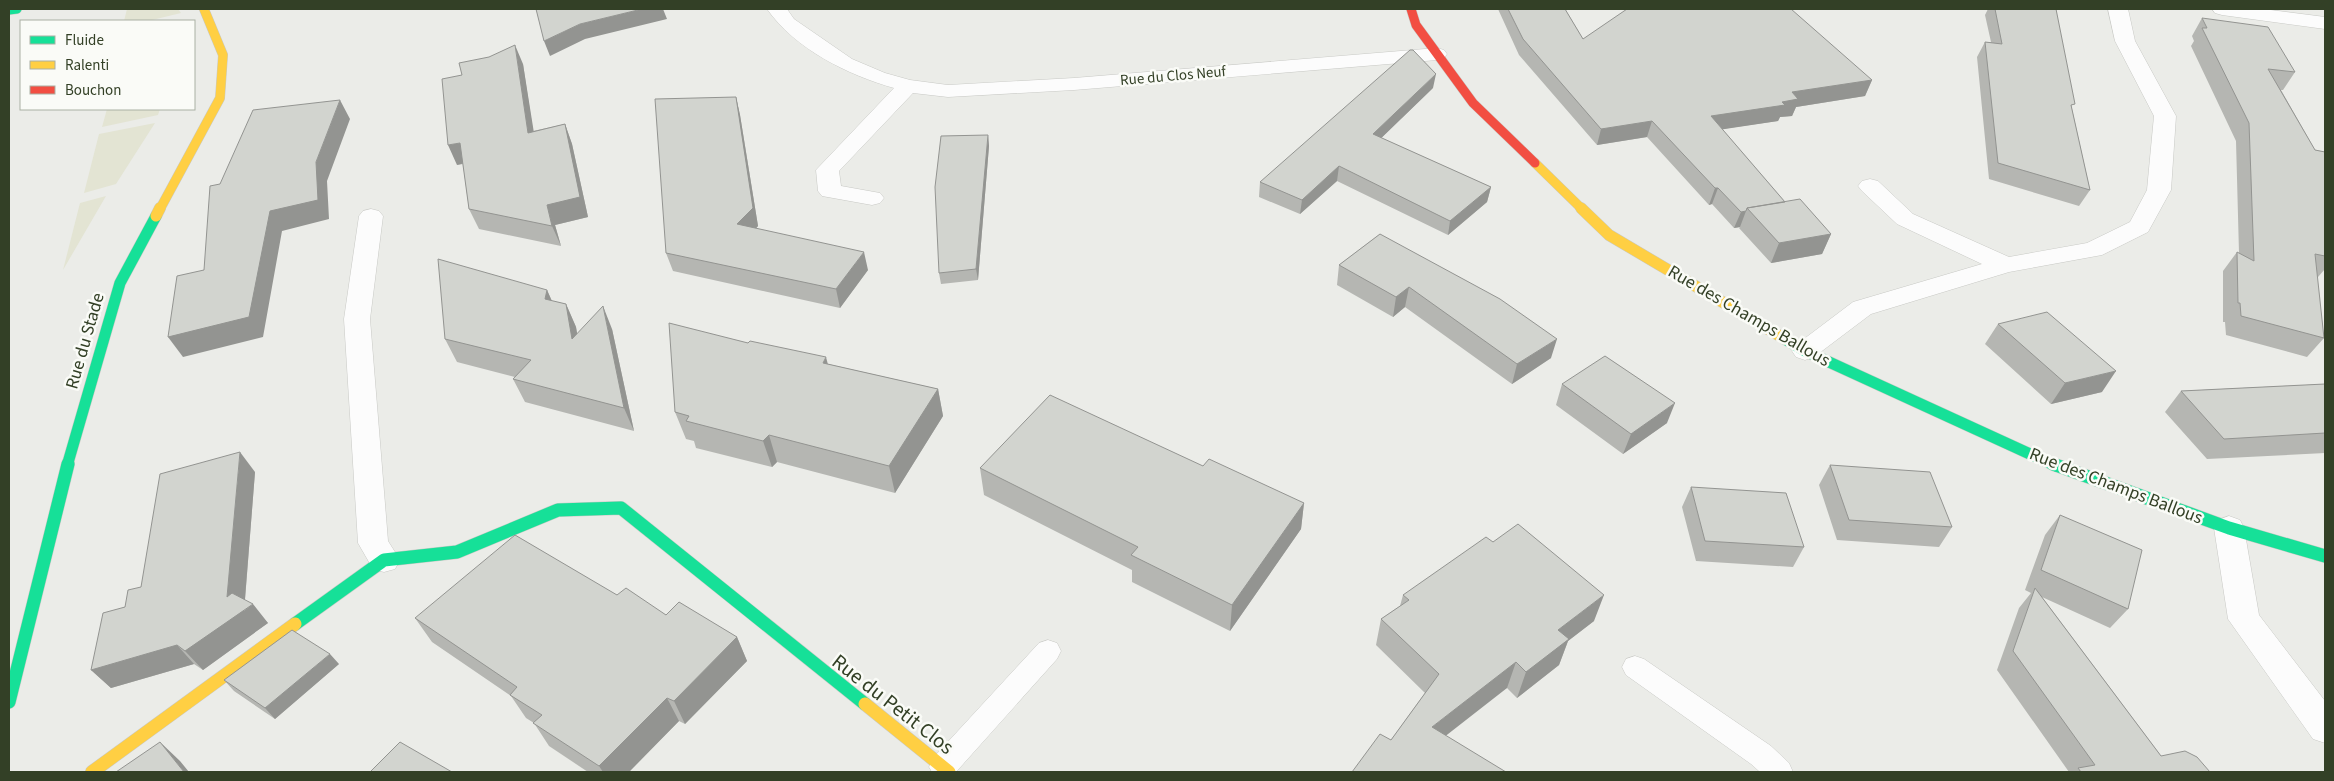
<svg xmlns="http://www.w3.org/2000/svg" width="2334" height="781" viewBox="0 0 2334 781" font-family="'Source Sans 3',sans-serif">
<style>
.green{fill:#e3e4d3}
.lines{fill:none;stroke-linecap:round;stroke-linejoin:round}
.lane-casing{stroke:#c8c9c5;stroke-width:1}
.street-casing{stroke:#c8c9c5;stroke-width:1}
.fast-far2-casing{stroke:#c8c9c4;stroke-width:10}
.fast-far1-casing{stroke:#c8c9c4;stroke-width:12}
.fast-casing{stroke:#c8c9c4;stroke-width:14}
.slow-far2-casing{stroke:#c8c9c4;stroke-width:10}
.slow-far1-casing{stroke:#c8c9c4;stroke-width:12}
.slow-casing{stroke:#c8c9c4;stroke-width:14}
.jam-casing{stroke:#c8c9c4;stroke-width:10}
.lane{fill:#fcfcfc;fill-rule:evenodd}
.street{fill:#fcfcfc;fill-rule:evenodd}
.fast-far2{stroke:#16e098;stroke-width:9}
.fast-far1{stroke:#16e098;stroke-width:11}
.fast{stroke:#16e098;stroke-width:13}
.slow-far2{stroke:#ffcf43;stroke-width:9}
.slow-far1{stroke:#ffcf43;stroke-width:11}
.slow{stroke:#ffcf43;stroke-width:13}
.jam{stroke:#f24e42;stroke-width:9}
.wall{fill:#b5b6b2}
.shaded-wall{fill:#939491}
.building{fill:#d2d4cf;stroke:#939491}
.labels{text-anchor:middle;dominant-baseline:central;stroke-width:5;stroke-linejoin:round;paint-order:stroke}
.far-street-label{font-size:15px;fill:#334026;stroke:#fafbf7}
.street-label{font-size:18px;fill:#334026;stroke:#fafbf7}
.near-street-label{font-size:21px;fill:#334026;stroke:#fafbf7}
</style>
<rect width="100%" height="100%" fill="#ebece8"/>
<!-- green -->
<path class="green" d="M127,9H178L181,13L148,21H124Z
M107,109H160L158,115L102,127Z
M155,123L116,184L84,193L99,134Z
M106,196L63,270L80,203Z"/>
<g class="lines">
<!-- lane casing -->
<g class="lane-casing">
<path id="lane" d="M1048,640L1057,643L1061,651L1057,659L956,772H932L929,767L933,758L1039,643Z
M1635,656L1644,659L1771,746L1789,763L1793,772H1760L1751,764L1626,675L1622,667L1626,659Z"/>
</g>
<!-- street casing -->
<g class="street-casing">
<path id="street" d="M767,9H787L794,19L852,59L885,73L910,80L948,85L1074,78L1437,48L1444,50L1447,54L1444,58L1437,60L1074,90L948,97L913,93L839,171L841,186L880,193L884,198L880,203L872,205L822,196L818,191L816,170L894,88C848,75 795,49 767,9Z
M2108,9H2128L2135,41L2176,116L2171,190L2148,232L2102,255L2009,272L1871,314L1814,357L1805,360L1796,357L1792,351L1796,345L1853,302L1982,264L1897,224L1862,191L1858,186L1862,181L1870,179L1878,181L1913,214L2009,257L2087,243L2130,222L2147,190L2154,116L2115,41Z
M2212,9H2263L2325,17V29L2222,15L2215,13Z
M371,209L379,211L383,216L370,319L388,541L400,560L395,569L384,572L373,569L358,543L344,319L359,216L363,211Z
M2229,516L2240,520L2244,528L2259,615L2325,701V743L2313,739L2228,619L2214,528L2218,520Z"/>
</g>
<!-- fast-far2 casing -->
<g class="fast-far2-casing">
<path id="fast-far2" d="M9,10L17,9"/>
</g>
<!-- fast-far1 casing -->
<g class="fast-far1-casing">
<path id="fast-far1" d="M1785,339L1805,351L2056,466
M67,466L120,283L156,216"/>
</g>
<!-- fast casing -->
<g class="fast-casing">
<path id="fast" d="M2053,464L2229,528L2325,556
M295,624L384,560L457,552L558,510L621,508L865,704
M9,702L68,464"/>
</g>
<!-- slow-far2 casing -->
<g class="slow-far2-casing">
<path id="slow-far2" d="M1535,163L1582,209
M160,209L220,98L223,55L204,9"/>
</g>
<!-- slow-far1 casing -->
<g class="slow-far1-casing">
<path id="slow-far1" d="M1581,208L1609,235L1785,339
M156,216L160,208"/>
</g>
<!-- slow casing -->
<g class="slow-casing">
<path id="slow" d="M865,704L949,772
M92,772L295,624"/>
</g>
<!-- jam casing -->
<g class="jam-casing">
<path id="jam" d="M1411,9L1416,25L1473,103L1535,163"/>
</g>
<!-- lane -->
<use href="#lane" class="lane"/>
<!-- street -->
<use href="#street" class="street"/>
<!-- fast-far2 -->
<use href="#fast-far2" class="fast-far2"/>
<!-- fast-far1 -->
<use href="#fast-far1" class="fast-far1"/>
<!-- fast -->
<use href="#fast" class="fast"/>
<!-- slow-far2 -->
<use href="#slow-far2" class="slow-far2"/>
<!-- slow-far1 -->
<use href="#slow-far1" class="slow-far1"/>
<!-- slow -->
<use href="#slow" class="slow"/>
<!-- jam -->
<use href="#jam" class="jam"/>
</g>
<!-- wall -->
<path class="wall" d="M1498,9H1565L1583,39L1872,80L1865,96L1796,107L1792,116L1780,117L1778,121L1722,129L1785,202L1831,234L1822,254L1771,263L1739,228L1740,227L1734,228L1712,204L1709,205L1647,137L1597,145L1519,55Z
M1988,9H2056L2072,109L2090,190L2079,206L1989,179L1977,57L1985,42H1991L1985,15Z
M2202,18L2295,72L2283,90H2281L2315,150L2325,152V269L2318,277H2317L2324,338L2307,357L2226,335L2225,322H2223V271L2237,252L2239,253L2236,141L2191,46L2194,41L2192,36Z
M523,64L533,131L565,124L572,144L588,217L555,225L561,246L479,229L469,209L463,164L457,165Z
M1433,88L1381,138L1491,187L1487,202L1448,235L1337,181L1300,214L1259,197L1260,182Z
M736,97L740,115L758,226L756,228L868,270L840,308L673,271L666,253Z
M988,135L989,146L978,280L941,284L939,273Z
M1380,234L1551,358L1512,384L1405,307L1393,317L1337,285L1339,265Z
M547,290L552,301L566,304L576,327L577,334L612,329L634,431L525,402L513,379L515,377L457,362L445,339Z
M1998,324L2102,392L2051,404L1985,344Z
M828,364L938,389L943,416L895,493L777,462L772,467L696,448L694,441L686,439L675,412Z
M1562,384L1667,423L1623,454L1556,405Z
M2325,384V453L2207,459L2165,412L2181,391Z
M1830,465L1952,527L1939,547L1837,540L1819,485Z
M1203,466L1304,503L1301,529L1230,631L1132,582V570L984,495L980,468Z
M255,472L245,600L268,623L203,670L194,664L111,688L91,670L125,607L141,587Z
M1691,487L1804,547L1793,567L1696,561L1682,507Z
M2060,515L2128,609L2110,628L2042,597L2161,756L2210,772H2069L1997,670L2019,608L2031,593L2025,590L2045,535Z
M617,595L666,615L737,637L747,661L685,724L679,721L629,772H588L549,746L534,723L526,718L511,696L432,642L415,618Z
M1403,595L1594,621L1568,641L1559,665L1517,698L1507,688L1391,740L1425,693L1376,645L1381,619L1400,606Z
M339,664L275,719L234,691L224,680Z"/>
<!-- shaded-wall -->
<path class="shaded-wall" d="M642,9H663L667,19L585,39L550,56L544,41L580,24Z
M515,45L523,64L537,152L528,133Z
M1436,74L1433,88L1371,148L1373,134Z
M1872,80L1865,96L1796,107L1792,116L1780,117L1778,121L1705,132L1711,116L1782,102L1792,92Z
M736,97L740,115L758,226L743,243L737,224Z
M340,100L350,119L327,181L329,219L282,231L263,337L183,357L168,337L270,211L316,162Z
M1652,121L1647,137L1597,145L1601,129Z
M565,124L572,144L588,217L555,225L561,246L552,226L547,205Z
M988,135L989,146L978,280L976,269Z
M460,143L469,162L457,165L448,145Z
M1339,166L1337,181L1300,214L1302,200Z
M1491,187L1487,202L1448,235L1450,221Z
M1715,188H1718L1712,204L1709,205Z
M1746,211L1740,227L1734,228L1741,212Z
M1831,234L1822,254L1771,263L1779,243Z
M864,252L868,270L840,308L836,289Z
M1409,287L1405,307L1393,317L1396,297Z
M547,290L557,313L545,299Z
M566,304L576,327L582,362L572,339Z
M603,306L612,329L634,431L624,408Z
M1557,339L1551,358L1512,384L1517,364Z
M826,357L833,384L823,363Z
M2116,371L2102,392L2051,404L2065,383Z
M938,389L943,416L895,493L889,466Z
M1675,403L1667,423L1623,454L1631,434Z
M769,435L777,462L772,467L763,441Z
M240,452L255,472L244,611L253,604L268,623L203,670L185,651L227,597Z
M1304,503L1301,529L1230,631L1232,605Z
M1604,595L1594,621L1568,641L1559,665L1517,698L1526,672L1558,630Z
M737,637L747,661L685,724L674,701Z
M177,645L194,664L111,688L91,670Z
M330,654L339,664L275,719L265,708Z
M1516,662L1507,688L1425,752L1432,727Z
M667,698L679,721L629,772H603L599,766Z
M160,742L180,761L189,772H184Z"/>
<!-- building -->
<path class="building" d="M536,9H642L580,24L544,41Z
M1508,9H1565L1583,39L1627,9H1791L1872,80L1792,92L1798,99L1782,102L1785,105L1711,116L1785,202L1747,208L1746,211L1741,212L1718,188H1715L1652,121L1601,129L1523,39Z
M1995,9H2056L2075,104L2071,105L2090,190L1998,163L1985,42L2002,44Z
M2202,18L2268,27L2295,72L2268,69L2315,150L2325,152V256L2315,254L2324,338L2241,316L2240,303H2238L2237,252L2254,261L2249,123L2202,28H2207Z
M515,45L528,133L565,124L580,197L547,205L552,226L469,209L460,143L448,145L442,79L462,75L459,63L489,57Z
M1410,50H1413L1436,74L1373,134L1491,187L1450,221L1339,166L1302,200L1260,182Z
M736,97L753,208L737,224L864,252L836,289L666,253L655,99Z
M340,100L316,162L318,200L270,211L249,317L168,337L177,276L204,270L210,186L220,184L253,110Z
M988,135L976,269L939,273L935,187L941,136Z
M1800,199L1831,234L1779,243L1747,208Z
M1380,234L1500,299L1557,339L1517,364L1409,287L1396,297L1339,265Z
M438,259L547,290L545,299L566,304L572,339L603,306L624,408L513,379L531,360L445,339Z
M2047,312L2116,371L2065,383L1998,324Z
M669,323L748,343L750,341L826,357L823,363L938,389L889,466L769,435L763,441L686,421L689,416L675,412Z
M1605,356L1675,403L1631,434L1562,384Z
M2325,384V433L2224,439L2181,391Z
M1050,395L1203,466L1209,459L1304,503L1232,605L1131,555L1138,547L980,468Z
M240,452L227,597L232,593L253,604L185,651L177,645L91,670L103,613L125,607L128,590L141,587L160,474Z
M1830,465L1930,472L1952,527L1849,520Z
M1691,487L1786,493L1804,547L1705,541Z
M2060,515L2142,550L2128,609L2041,570Z
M1518,524L1604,595L1558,630L1569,639L1526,672L1516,662L1432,727L1506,772H1352L1380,734L1391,740L1439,674L1381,619L1409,600L1403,595L1486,537L1493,542Z
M515,535L617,595L626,588L666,615L679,602L737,637L674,701L667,698L599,766L533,723L542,715L510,695L517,687L415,618Z
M2035,588L2161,756L2185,751L2197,757L2210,772H2081L2078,768L2095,765L2013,651Z
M292,630L330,654L265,708L224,680Z
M160,742L184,772H116Z
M400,742L452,772H370Z"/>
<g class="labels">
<!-- far-street labels -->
<g class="far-street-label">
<text transform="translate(1173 76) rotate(-5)">Rue du Clos Neuf</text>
</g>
<!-- street labels -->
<g class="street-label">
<text transform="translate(1749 316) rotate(30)">Rue des Champs Ballous</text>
<text transform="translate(85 341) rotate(-74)">Rue du Stade</text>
<text transform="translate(2116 486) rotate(21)">Rue des Champs Ballous</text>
</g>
<!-- near-street labels -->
<g class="near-street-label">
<text transform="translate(893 704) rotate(38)">Rue du Petit Clos</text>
</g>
</g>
<!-- border -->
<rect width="2334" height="781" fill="none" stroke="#334026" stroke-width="20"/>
<!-- legend -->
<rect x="20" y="20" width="175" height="90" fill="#fafbf7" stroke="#aab0a3"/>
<rect x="30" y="36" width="25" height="8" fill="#16e098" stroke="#aab0a3"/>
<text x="65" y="45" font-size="15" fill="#334026">Fluide</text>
<rect x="30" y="61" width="25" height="8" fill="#ffcf43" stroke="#aab0a3"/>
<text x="65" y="70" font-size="15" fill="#334026">Ralenti</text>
<rect x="30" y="86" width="25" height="8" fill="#f24e42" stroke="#aab0a3"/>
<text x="65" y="95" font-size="15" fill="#334026">Bouchon</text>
</svg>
